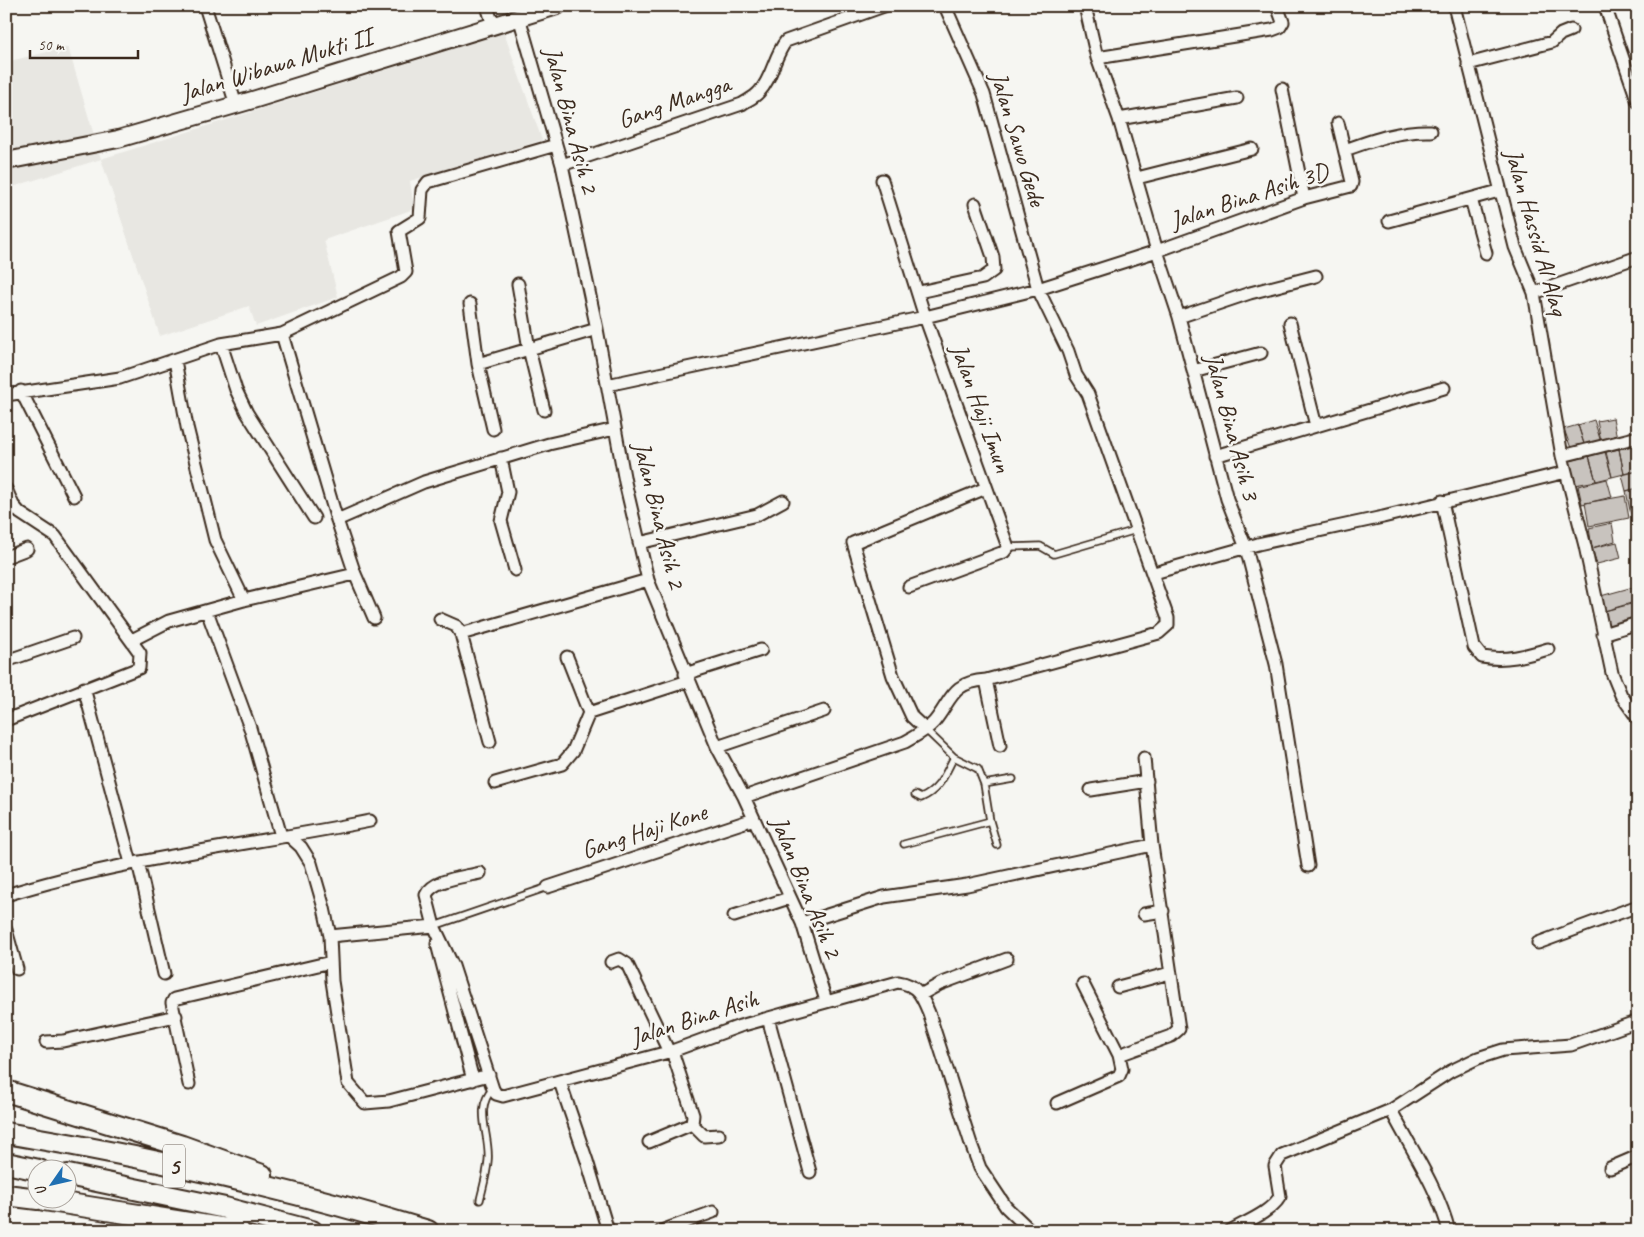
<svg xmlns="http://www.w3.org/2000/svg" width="1644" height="1237" viewBox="0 0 1644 1237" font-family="Caveat,sans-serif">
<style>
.built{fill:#e8e7e2}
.building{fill:#c8c3be;stroke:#3b2a1e}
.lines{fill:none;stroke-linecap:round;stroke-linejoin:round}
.lane-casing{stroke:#3b2a1e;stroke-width:9}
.street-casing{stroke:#3b2a1e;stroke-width:15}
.secondary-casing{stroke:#3b2a1e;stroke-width:20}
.highway-casing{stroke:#3b2a1e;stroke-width:24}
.lane{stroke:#f6f6f2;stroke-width:5.5}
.street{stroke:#f6f6f2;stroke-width:11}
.secondary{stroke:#f6f6f2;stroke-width:16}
.highway{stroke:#f6f6f2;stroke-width:20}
.labels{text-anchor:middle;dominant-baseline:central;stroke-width:5;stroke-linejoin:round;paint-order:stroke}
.shield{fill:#f6f6f2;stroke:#73675e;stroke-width:1}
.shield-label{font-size:24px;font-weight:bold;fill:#3b2a1e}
.street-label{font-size:25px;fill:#3b2a1e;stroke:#f6f6f2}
</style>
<rect width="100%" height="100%" fill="#f6f6f2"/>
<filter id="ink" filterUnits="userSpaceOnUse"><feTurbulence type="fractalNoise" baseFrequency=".02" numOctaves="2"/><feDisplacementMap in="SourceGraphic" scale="10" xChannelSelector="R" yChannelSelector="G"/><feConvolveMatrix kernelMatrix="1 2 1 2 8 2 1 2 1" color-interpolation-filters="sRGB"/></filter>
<g filter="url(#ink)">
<!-- built -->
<path class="built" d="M504,33L542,140L410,181L414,209L324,240L338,297L256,326L249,306L160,336L101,159L6,189V62L68,47L101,159Z"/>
<!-- building -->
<path class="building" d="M1613,418L1617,439L1601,442L1597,421Z
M1594,420L1601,442L1585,447L1578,425Z
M1578,425L1585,447L1572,451L1564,429Z
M1638,445V471L1624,474L1619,449Z
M1619,449L1624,474L1612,477L1606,452Z
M1605,452L1612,477L1596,481L1589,456Z
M1589,456L1596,481L1575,485L1570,461Z
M1638,471V488L1626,491L1622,475Z
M1607,479L1612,497L1582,504L1578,486Z
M1638,488V518L1632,520L1626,491Z
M1625,496L1629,518L1589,526L1585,503Z
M1612,523L1615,541L1592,548L1589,528Z
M1617,542L1621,558L1597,564L1592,548Z
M1637,586L1638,601L1601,612L1597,597Z
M1631,604L1635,620L1606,628L1601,612Z"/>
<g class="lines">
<!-- lane casing -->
<g class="lane-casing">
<path id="lane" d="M1008,547L1040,546L1054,554L1136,530
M984,784L1013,779
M915,795L921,798C940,790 945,774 954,757
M990,821L997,845
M904,844L990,821L984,784L978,769L954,757L926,730
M434,926L548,887
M480,1200C483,1187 487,1174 488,1161C491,1137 473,1108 493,1089"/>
</g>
<!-- street casing -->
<g class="street-casing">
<path id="street" d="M205,6L236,105
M487,6L493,25
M1085,6L1097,58L1119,119L1157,251L1179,317L1227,499L1246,548L1276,664L1308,866
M1454,6L1515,247L1534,293L1562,456L1585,546L1612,673L1621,695L1638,719
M1605,6L1638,102
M519,17L562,165L597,329L625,482L648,580L717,747L744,797L802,923L826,1001
M1097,58L1272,30L1280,27L1283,22L1277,6
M1468,64L1552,42L1561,34L1571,30
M1282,89L1304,198
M1119,119L1237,98
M1345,150C1373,140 1400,130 1431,131
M562,165L742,104C748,100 755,97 759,92C772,79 774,56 786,41L884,6
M1137,178L1252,149
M882,180L925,317L1008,547L1004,552L909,587
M1471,199L1486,253
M1389,221L1499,191
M518,284L529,349L544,410
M919,292L983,278L994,270L993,257L975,204
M1534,293L1638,257
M470,304L478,364L493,429
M1179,317L1250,293L1316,276
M1290,323L1316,426
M282,334L337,520L355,574L374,618
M221,344L236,390L247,413L314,518
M175,360L187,427L215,540L244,600
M478,364L597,329
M1193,371L1261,353
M607,385L925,317L1038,289L1157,251L1304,198L1351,186L1352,182L1338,123
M21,391L74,496
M6,395L120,378L221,344L282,334L401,277L406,272L399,231L420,218L422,190L428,182L556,145
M1215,456L1444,388
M1562,456L1638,437
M501,458L508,492L501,521L515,570
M6,489L13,505L20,513L55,536L140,653L139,668L6,720
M1442,501L1474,647L1482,657C1506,661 1525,656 1548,649
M337,520L424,482L549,444L615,429
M639,543L757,515L783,501
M6,557L27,549
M1154,573L1258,544L1383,517L1566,472
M207,611L250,728L281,836
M440,619L456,626L461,634L490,742
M461,634L648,580
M1603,634L1638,623
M132,640L169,621L244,600L355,574
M567,657L589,713
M6,661L73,638
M685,674L761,650
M986,680L1000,746
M84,688L131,863
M926,730L912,717L893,676L853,543L986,488
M717,747L824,711
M495,783L562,764L573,751L589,713L688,681
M1091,790L1147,781
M744,797L905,742C915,736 926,731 934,722C952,700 951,682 986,680L1159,633L1168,625V618L1088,394L1076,375L1068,351L1038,289L984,94L945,6
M290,837L301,847L311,863L324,908L330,936L332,981L348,1083L365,1103L389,1101L489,1075
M138,862L164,974
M480,873C465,877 433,879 426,895L434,926L453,966L493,1089L496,1094L503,1096L672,1051L740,1026L898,982C918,985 922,996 929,1013L971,1144L980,1168L1006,1207L1031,1231
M548,887L754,819
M6,895C125,858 249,845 370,821
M1144,914L1163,911
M734,916L789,898
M802,923L884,897L967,885L1152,845
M6,930L17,969
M330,936L434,926
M1538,943L1638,906
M437,944L473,1080
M611,962L619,959L627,964L669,1052
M1083,984L1119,1055
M1118,987L1170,973
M922,994L940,984L1007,959
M768,1018L810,1172
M46,1042L63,1041L176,1016
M560,1082L587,1161L608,1231
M189,1084L172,1003L174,999L331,962
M1057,1103L1119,1076L1122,1069L1119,1055L1171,1036L1179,1029L1152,845L1144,758
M1391,1110C1411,1149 1438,1188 1449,1231
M692,1124L704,1136L719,1135
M649,1142L692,1124L693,1115L672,1051
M1610,1168L1638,1156
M661,1231L713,1212
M1230,1231C1247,1221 1268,1214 1280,1197L1275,1166L1282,1155L1391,1110L1451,1071L1478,1058L1503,1050L1571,1045L1638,1021"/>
</g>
<!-- secondary casing -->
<g class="secondary-casing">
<path id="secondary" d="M6,161L118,139L256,99L557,6"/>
</g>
<!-- highway casing -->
<g class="highway-casing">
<path id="highway" d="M6,1091L182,1146L262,1175
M6,1133C149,1157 290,1189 428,1231
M6,1163L39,1170
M68,1175L225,1208L312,1231
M6,1195L38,1199
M44,1200L239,1231"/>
</g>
<!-- lane -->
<use href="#lane" class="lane"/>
<!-- street -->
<use href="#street" class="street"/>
<!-- secondary -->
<use href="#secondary" class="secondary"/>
<!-- highway -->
<use href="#highway" class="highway"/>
</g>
</g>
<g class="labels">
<!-- shield labels -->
<rect class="shield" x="163" y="1144.5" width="22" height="43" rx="4"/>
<g class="shield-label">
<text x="174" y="1166">5</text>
</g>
<!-- street labels -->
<g class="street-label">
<text transform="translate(276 65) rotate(-17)">Jalan Wibawa Mukti II</text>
<text transform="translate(674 102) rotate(-19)">Gang Mangga</text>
<text transform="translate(571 120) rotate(75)">Jalan Bina Asih 2</text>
<text transform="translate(1018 139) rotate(73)">Jalan Sawo Gede</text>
<text transform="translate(1249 196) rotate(-18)">Jalan Bina Asih 3D</text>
<text transform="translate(1536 232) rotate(74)">Jalan Hassid Al Alaq</text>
<text transform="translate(981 408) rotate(70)">Jalan Haji Imun</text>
<text transform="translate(1232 427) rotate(75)">Jalan Bina Asih 3</text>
<text transform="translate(659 515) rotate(76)">Jalan Bina Asih 2</text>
<text transform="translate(644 831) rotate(-18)">Gang Haji Kone</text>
<text transform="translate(806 887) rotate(68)">Jalan Bina Asih 2</text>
<text transform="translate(694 1018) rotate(-18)">Jalan Bina Asih</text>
</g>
</g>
<!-- margin -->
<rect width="1644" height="1237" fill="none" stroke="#f6f6f2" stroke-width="25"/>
<rect x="12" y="12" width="1619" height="1212" fill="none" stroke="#3b2a1e" stroke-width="2" filter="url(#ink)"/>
<!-- north arrow -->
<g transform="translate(52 1184) rotate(236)"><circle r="24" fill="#f6f6f2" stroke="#aba49d"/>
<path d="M0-4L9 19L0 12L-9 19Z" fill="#1f6fb2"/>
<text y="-8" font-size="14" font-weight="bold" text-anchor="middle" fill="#3b2a1e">U</text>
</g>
<!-- scale -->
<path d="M30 50v8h108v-8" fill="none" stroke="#3b2a1e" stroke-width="2.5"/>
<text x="38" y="50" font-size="15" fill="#3b2a1e" stroke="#f6f6f2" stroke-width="4" paint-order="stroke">50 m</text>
</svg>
